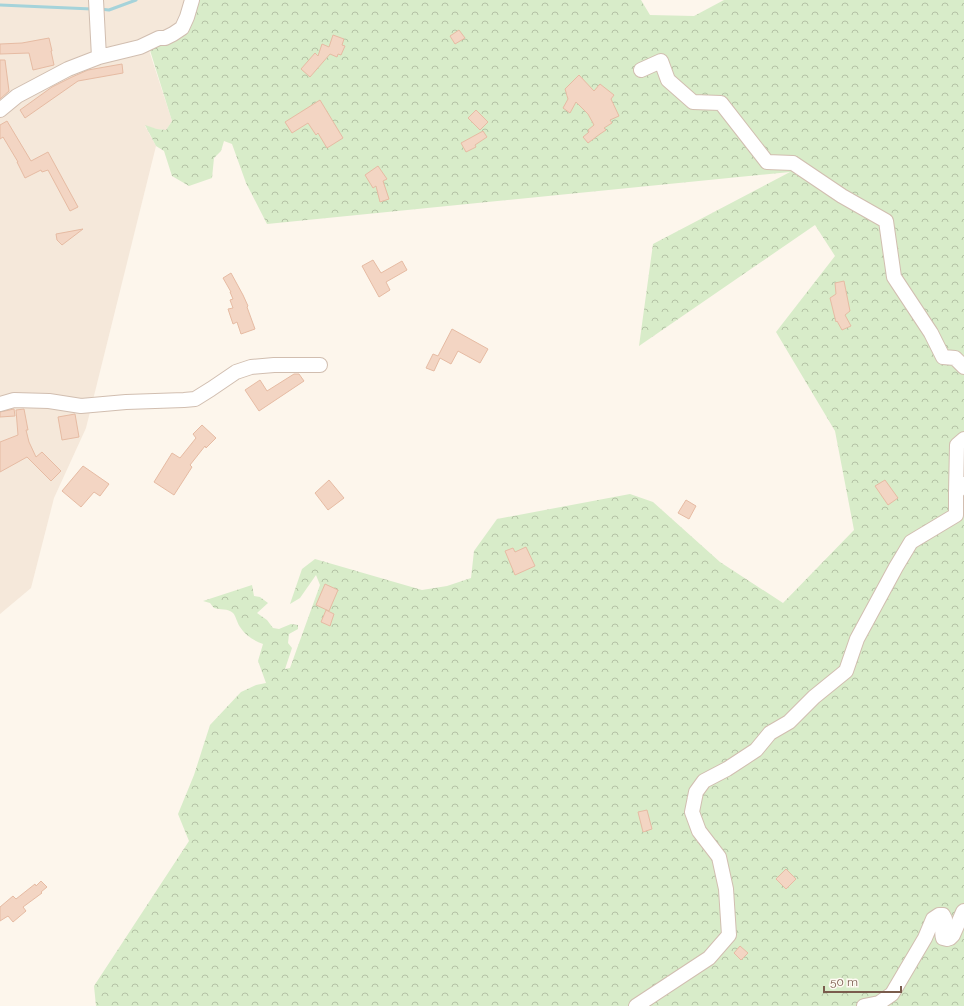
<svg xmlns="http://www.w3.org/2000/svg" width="964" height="1006" viewBox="0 0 964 1006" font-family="Raleway,sans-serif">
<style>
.residential{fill:#f5e8da}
.forest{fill:url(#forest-crowns)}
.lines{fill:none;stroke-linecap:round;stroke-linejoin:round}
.stream{stroke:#a5d3da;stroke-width:3}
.building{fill:#f3d5c3;stroke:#e6bba3}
.minor-casing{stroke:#d1beb0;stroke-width:16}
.minor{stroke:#fff;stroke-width:14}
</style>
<defs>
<pattern id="forest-crowns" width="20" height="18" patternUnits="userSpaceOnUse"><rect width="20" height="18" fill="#d8ecc9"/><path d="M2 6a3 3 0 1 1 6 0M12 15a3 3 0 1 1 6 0" fill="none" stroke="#b4c2a5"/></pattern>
</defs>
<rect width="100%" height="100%" fill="#fdf6ec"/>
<!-- residential -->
<path class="residential" d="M0,0H197L182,32L147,44L172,121L166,130L157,129L145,126L156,146L86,428L54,498L31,588L0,614Z"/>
<!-- forest -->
<path class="forest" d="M196,0H641L650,15L694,16L724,0H964V1006H96L94,986L189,841L178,814L194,775L210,725L241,692L256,685L266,683L258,661L263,644C254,641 245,635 240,627C237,623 236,616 233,613C228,608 220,610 214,608L210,603L203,601L252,585L254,596L260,597L268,603L257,613L267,620L273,628L279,629L291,624L298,625V629L289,634L288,643L292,648L285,669L290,668L320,585L316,575L300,598L290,604L302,569L315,559L422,590L447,586L471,578L474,551L497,519L630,494L653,502L720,562L783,603L854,530L835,431L776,332L835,256L815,225L639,346L653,244L790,172L267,224L246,183L232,144L224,141L221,151L214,158L212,178L189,186L172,176L164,151L156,146L145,125L157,129L166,130L172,121L149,47L165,38Z"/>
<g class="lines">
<!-- stream -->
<path class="stream" d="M0,5L92,9
M100,9L109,10L136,0"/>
</g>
<!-- building -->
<path class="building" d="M459,30L465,38L455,44L450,36Z
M333,35L344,39L342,45L345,46L341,55L338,54L337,57L330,54L310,77L301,69L315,53L318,56L322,44L329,47Z
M49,38L52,51H51L54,65L33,70L29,53L0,54V44L22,43Z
M0,60H5L9,91L0,99Z
M122,64L123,73L78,81L25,118L20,110L52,87L72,77L88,70Z
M579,75L594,91L600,84L614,95L611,99L619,116L610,120L612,123L604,128L606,130L600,134L588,143L583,137L589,132L588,130L594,125L588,114L576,102L570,113L563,108L568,99L565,89Z
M320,100L343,138L327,148L318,133L316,135L308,123L292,133L285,122Z
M476,110L488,122L480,130L468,118Z
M7,121L31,161L48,152L78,207L70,211L48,170L42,172L41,170L25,178L17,162H18L3,137L0,139V125Z
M483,131L487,137L475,145L476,147L466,152L461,143Z
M378,166L387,179L383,181L389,199L380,202L376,186L373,188L365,175Z
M83,229L62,245L57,240L56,234Z
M373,260L381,273L402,261L407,270L386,282L390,290L379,297L362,266Z
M231,273L243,295L248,306L247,307L255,329L241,334L237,322L233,324L228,309L233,308L230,300L233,299L230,292H231L223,278Z
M844,281L850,311L845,315L851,326L842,330L837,321L836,322L830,298L836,294L835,283Z
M452,329L488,349L480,363L458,351L451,364L440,358L434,371L426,368L433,354L438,356Z
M294,374H299L304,381L259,411L245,390L260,380L267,391Z
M14,409L15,416L0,417V412Z
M24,409L28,430H26L29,442L36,457L42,452L61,471L51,481L27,457L0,472V442L18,435L16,410Z
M75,414L79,437L62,440L58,417Z
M202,425L216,438L206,448L205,446L190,465L192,467L174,495L154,482L172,453L180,458L196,438L193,434Z
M83,466L109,484L100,496L94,492L81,507L62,491Z
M329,480L344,498L328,510L315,493Z
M885,480L898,498L888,505L875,486Z
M686,500L696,506L689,519L678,513Z
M526,547L535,566L515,575L505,551L513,548L515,552Z
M325,584L338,590L329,611L316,605Z
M326,610L334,614L330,626L321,622Z
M647,810L652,829L643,832L638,812Z
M786,869L796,879L786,889L776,879Z
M41,881L47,887L41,892L42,893L23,907L26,911L13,922L8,916L0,921V907L13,896L16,899L35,884L36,886Z
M740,946L748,953L741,960L734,953Z"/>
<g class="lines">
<!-- minor casing -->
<g class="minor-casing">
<path id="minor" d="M96,0L99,57
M641,70L661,61L668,80L693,102L721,103L767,162L793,163L842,196L886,221L894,277L931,333L943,357L955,358L964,367
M0,110L17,96L68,69L99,57L140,47L159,38H165L173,34L182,28L187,17L192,0
M0,404L14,400L49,401L81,406L126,402L184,400L195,399L211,389L236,372L251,367L274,365H320
M956,493L957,445L964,439
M636,1006L709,958L729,935L726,889L719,857L699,831L692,812L696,792L704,781L727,769L756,750L770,733L789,722L814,697L846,671L857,639L896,567L911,542L956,515V493L964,484
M864,1006L879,1003L892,994L925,938L933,919L939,915H943L945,919C943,925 941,932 943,938L947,939L950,938L953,935L963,912L964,911"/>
</g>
<!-- minor -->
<use href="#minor" class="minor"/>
</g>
<!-- scale -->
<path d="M824 986v6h77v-6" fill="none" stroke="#7a5c4d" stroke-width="2"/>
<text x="830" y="986" font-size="12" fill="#7a5c4d" stroke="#fffaf3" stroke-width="3" paint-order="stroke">50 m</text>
</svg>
